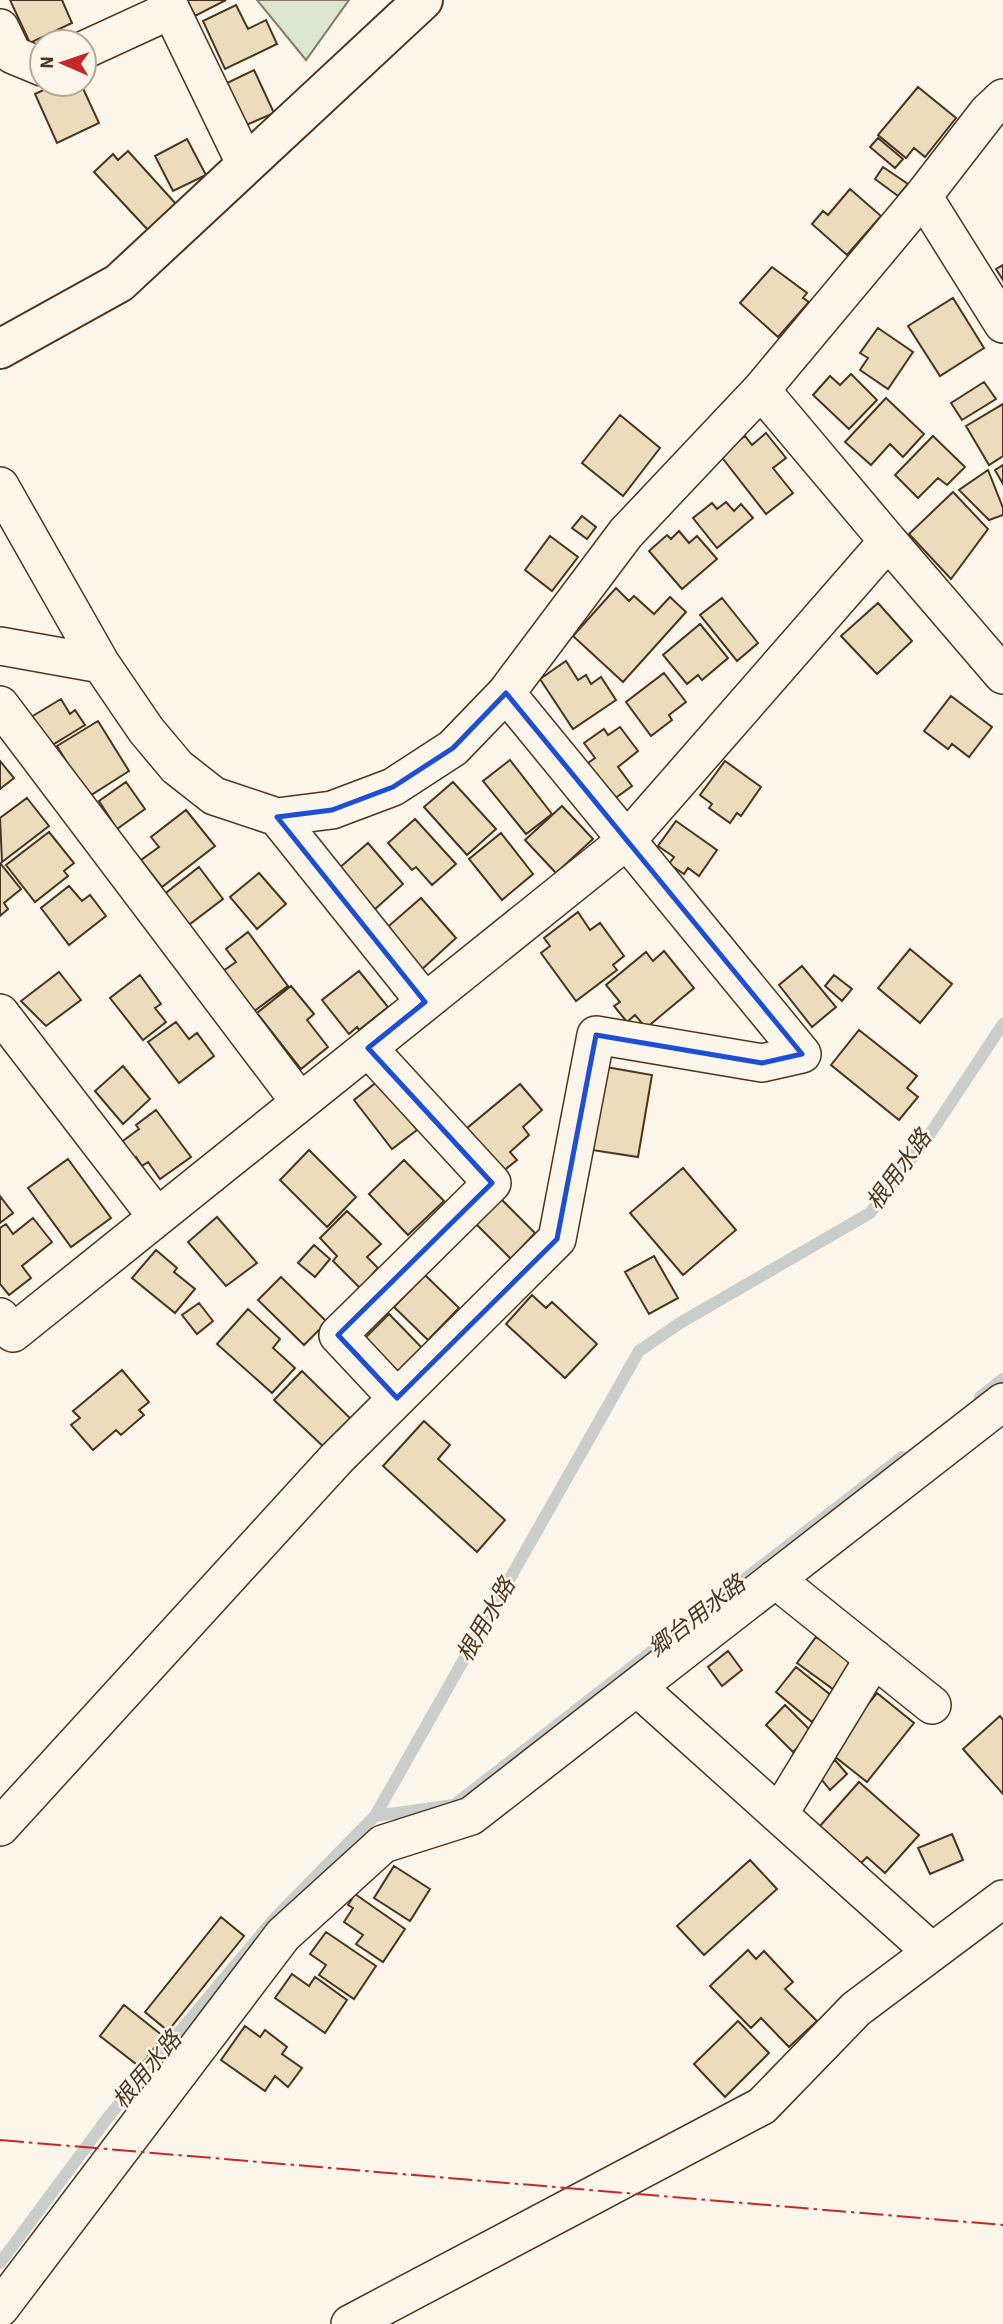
<svg xmlns="http://www.w3.org/2000/svg" width="1003" height="2324" viewBox="0 0 1003 2324" font-family="'Source Sans 3','Noto Sans JP',sans-serif">
<style>
.green{fill:#dce7d0;stroke:#887966;stroke-width:2}
.lines{fill:none;stroke-linecap:round;stroke-linejoin:round}
.stream{stroke:#c9cecd;stroke-width:12}
.building{fill:#ecdcbc;stroke:#4a3520;stroke-width:2}
.minor-casing{stroke:#4a3520;stroke-width:40}
.tertiary-casing{stroke:#4a3520;stroke-width:42}
.minor{stroke:#fbf6e9;stroke-width:37}
.tertiary{stroke:#fbf6e9;stroke-width:38}
.power{stroke:#c62828;stroke-width:2;stroke-dasharray:24 5 3.5 5;stroke-linecap:butt}
.marked{fill:none;stroke:#1d4ed8;stroke-width:5;stroke-linejoin:round}
.labels{text-anchor:middle;dominant-baseline:central;stroke-width:5;stroke-linejoin:round;paint-order:stroke}
.water-label{font-size:23px;font-style:italic;fill:#4a3520;stroke:#fbf6e9}
</style>
<rect width="100%" height="100%" fill="#fbf6e9"/>
<!-- green -->
<path class="green" d="M257,0H349L306,60Z"/>
<g class="lines">
<!-- stream -->
<path class="stream" d="M980,1397L1003,1379
M375,1816L454,1805L902,1457
M0,2263L109,2116L274,1919L375,1816L639,1351L680,1323L870,1213L930,1134L1003,1024"/>
</g>
<!-- building -->
<path class="building" d="M10,0H62L72,23L30,43Z
M187,0H226L195,16Z
M236,5L248,29L266,20L277,44L225,69L203,21Z
M254,70L274,113L244,126L225,84Z
M56,84H81L99,123L57,143L35,94Z
M918,87L956,118L925,157L914,148L906,158L878,135Z
M878,138L903,159L895,168L870,147Z
M187,139L206,175L173,191L155,156Z
M128,151L176,204L148,230L94,172L113,154L118,160Z
M883,167L908,184L898,196L875,179Z
M850,189L881,216L847,255L812,224L823,211L828,215Z
M1003,265V280L996,269Z
M772,267L807,293L803,298L809,302L778,337L740,303Z
M953,298L984,348L940,376L908,326Z
M878,328L913,352L888,389L860,370L868,358L860,353Z
M851,374L877,400L849,429L813,395L830,376L840,385Z
M984,382L996,399L962,420L951,403Z
M886,398L924,434L903,457L890,444L871,465L845,442Z
M1003,404V456L989,465L966,426Z
M620,415L660,448L623,496L582,463Z
M766,433L786,458L773,468L793,493L766,514L720,455L745,436L752,445Z
M933,436L965,467L947,485L938,478L918,498L895,475Z
M1003,465V484L995,470Z
M988,470L1003,508V515L989,520L959,490Z
M953,492L988,529L951,579L909,534Z
M726,502L734,511L741,504L753,518L717,548L693,518L712,503L717,509Z
M582,516L596,527L587,539L572,528Z
M679,531L689,543L697,536L717,559L682,589L649,551L667,535L671,539Z
M550,536L578,557L552,591L525,570Z
M616,588L629,601L634,596L654,614L670,597L686,612L623,682L573,636Z
M722,598L758,643L737,661L700,615Z
M878,603L912,641L877,674L841,636Z
M700,624L728,658L702,680L698,675L687,684L663,655Z
M566,661L578,680L586,675L591,684L601,677L616,700L573,729L540,679Z
M664,673L686,702L669,715L672,720L651,736L626,702Z
M951,696L992,727L969,757L952,744L948,749L924,731Z
M61,699L70,714L75,710L85,725L49,747L31,717Z
M98,721L129,771L88,797L57,746Z
M620,727L638,751L618,767L632,786L614,799L588,763L595,758L584,743L604,729L608,735Z
M510,760L552,814L526,834L483,781Z
M0,761L14,778L0,789Z
M725,761L761,787L741,816L737,813L730,823L709,808L712,804L700,795Z
M126,782L145,809L117,829L99,801Z
M453,782L496,829L467,855L424,807Z
M27,798L49,826L2,862L0,818Z
M562,806L593,839L556,873L525,840Z
M186,810L215,846L162,887L141,860L159,847L151,837Z
M415,819L456,864L432,885L416,867L412,870L388,843Z
M676,821L717,850L699,876L688,868L684,874L669,864L674,857L658,846Z
M49,832L74,863L64,871L68,876L35,902L6,865Z
M501,833L533,874L502,900L469,859Z
M368,843L403,884L374,910L338,869Z
M0,863L21,889L4,903L8,909L0,916Z
M199,867L223,899L186,927L162,896Z
M259,873L286,904L257,929L230,897Z
M69,886L82,901L90,895L106,916L69,945L41,908Z
M421,898L456,938L419,972L383,931Z
M578,912L590,930L600,923L624,956L613,965L617,970L576,1001L541,953L550,946L544,938Z
M248,932L288,986L253,1012L223,971L236,962L226,949Z
M910,949L952,984L920,1023L878,988Z
M664,951L694,988L646,1028L635,1015L627,1022L614,1006L620,1002L606,985L646,952L653,961Z
M802,966L836,1007L812,1027L779,985Z
M359,971L388,1007L359,1030L357,1027L349,1034L322,1000Z
M59,972L81,1000L46,1026L21,1001Z
M140,975L161,1004L155,1008L166,1022L143,1040L110,998Z
M834,975L852,989L842,1001L825,986Z
M291,986L314,1014L307,1020L328,1047L301,1069L257,1013Z
M176,1022L189,1039L197,1033L214,1056L179,1083L148,1042Z
M859,1030L917,1076L907,1088L918,1097L899,1120L831,1065Z
M123,1066L150,1099L123,1124L95,1091Z
M606,1067L652,1075L638,1157L592,1150Z
M378,1081L417,1130L392,1149L354,1100Z
M520,1084L542,1110L523,1127L529,1135L510,1152L517,1160L502,1172L466,1129Z
M156,1110L191,1157L160,1179L148,1162L142,1166L136,1157L132,1160L120,1143L139,1129L136,1125Z
M309,1150L356,1197L327,1227L280,1180Z
M68,1159L111,1218L71,1247L28,1188Z
M404,1160L444,1201L408,1235L369,1194Z
M683,1168L736,1230L683,1275L630,1213Z
M0,1196L13,1213L0,1223Z
M501,1199L535,1233L511,1259L476,1224Z
M347,1211L381,1244L367,1257L378,1268L360,1288L333,1261L337,1256L320,1238Z
M217,1217L257,1263L226,1286L188,1242Z
M33,1218L52,1242L22,1266L31,1278L9,1295L0,1284V1228L6,1224L13,1234Z
M314,1245L330,1259L315,1277L298,1263Z
M156,1250L177,1268L174,1272L195,1289L175,1313L132,1278Z
M654,1256L678,1298L649,1314L625,1272Z
M425,1275L459,1308L428,1340L394,1307Z
M281,1277L327,1322L304,1345L258,1300Z
M532,1295L546,1308L552,1302L597,1344L565,1378L506,1324Z
M199,1303L213,1321L197,1334L182,1315Z
M248,1309L280,1339L273,1348L295,1368L272,1393L217,1344Z
M389,1314L427,1353L410,1370L404,1365L396,1374L363,1340Z
M122,1370L149,1402L139,1410L144,1415L121,1435L116,1430L93,1450L71,1425L80,1418L73,1411Z
M302,1371L354,1422L328,1451L274,1400Z
M424,1421L450,1445L438,1459L505,1520L477,1552L383,1466Z
M816,1637L856,1665L837,1692L797,1663Z
M728,1651L742,1670L722,1686L708,1667Z
M796,1667L833,1697L812,1722L776,1692Z
M877,1693L914,1723L867,1782L829,1752Z
M785,1705L813,1733L793,1752L766,1725Z
M1000,1716L1003,1720V1794L963,1749Z
M835,1760L847,1774L830,1790L818,1775Z
M859,1782L919,1835L885,1873L867,1857L861,1863L820,1826Z
M952,1834L963,1860L930,1874L918,1848Z
M750,1860L777,1889L704,1955L677,1926Z
M394,1866L430,1889L410,1921L374,1898Z
M355,1894L405,1929L383,1962L356,1944L363,1935L344,1922L353,1908L348,1905Z
M221,1917L244,1936L168,2031L145,2012Z
M326,1932L376,1966L354,1999L319,1975L326,1965L310,1954Z
M748,1950L756,1959L764,1951L793,1982L785,1989L817,2021L789,2047L761,2018L751,2028L710,1986Z
M292,1974L309,1986L315,1977L347,2000L325,2033L275,1998Z
M124,2005L163,2036L140,2067L100,2036Z
M738,2021L769,2053L725,2097L694,2064Z
M245,2026L260,2037L265,2030L287,2047L282,2054L302,2068L288,2087L275,2076L265,2091L221,2060Z"/>
<g class="lines">
<!-- minor casing -->
<g class="minor-casing">
<path id="minor" d="M171,10L246,165
M0,28L13,55L42,67
M84,50L171,10L166,0
M923,196L1003,324
M0,486L101,664L146,730L177,767L214,796L277,817L332,810L393,787L453,748L506,693L626,533L761,390L923,196L988,112L1003,98
M888,541L1003,675
M0,646L101,664
M0,705L300,1102
M277,817L425,1002
M0,1013L157,1217
M368,1048L492,1183L338,1335L397,1398
M0,1317L13,1333L627,840L888,541L761,390
M775,1579L932,1705
M637,1687L932,1952
M779,1814L874,1658
M0,1827L337,1458L557,1239L596,1035L762,1063L802,1054L506,693
M0,2308L283,1935L383,1844L471,1816L1003,1402
M350,2324L762,2106L856,2009L1003,1899"/>
</g>
<!-- tertiary casing -->
<g class="tertiary-casing">
<path id="tertiary" d="M0,349L119,283L423,0"/>
</g>
<!-- minor -->
<use href="#minor" class="minor"/>
<!-- tertiary -->
<use href="#tertiary" class="tertiary"/>
<!-- power -->
<path class="power" d="M0,2140L1003,2225"/>
</g>
<!-- marked area -->
<path class="marked" d="M506,693L802,1054L762,1063L596,1035L557,1239L397,1398L338,1335L492,1183L368,1048L425,1002L277,817L332,810L393,787L453,748Z"/>
<g class="labels">
<!-- water labels -->
<g class="water-label">
<text transform="translate(899 1170) rotate(-54)">根用水路</text>
<text transform="translate(697 1616) rotate(-38)">郷台用水路</text>
<text transform="translate(486 1620) rotate(-60)">根用水路</text>
<text transform="translate(147 2070) rotate(-50)">根用水路</text>
</g>
</g>
<!-- north arrow -->
<g transform="translate(63 63) rotate(272)"><circle r="33" fill="#fbf6e9" stroke="#b4a999" stroke-width="2"/>
<path d="M0-5L12 26L0 18L-12 26Z" fill="#c62828"/>
<text y="-10" font-size="19" font-weight="bold" text-anchor="middle" fill="#4a3520">N</text>
</g>
</svg>
